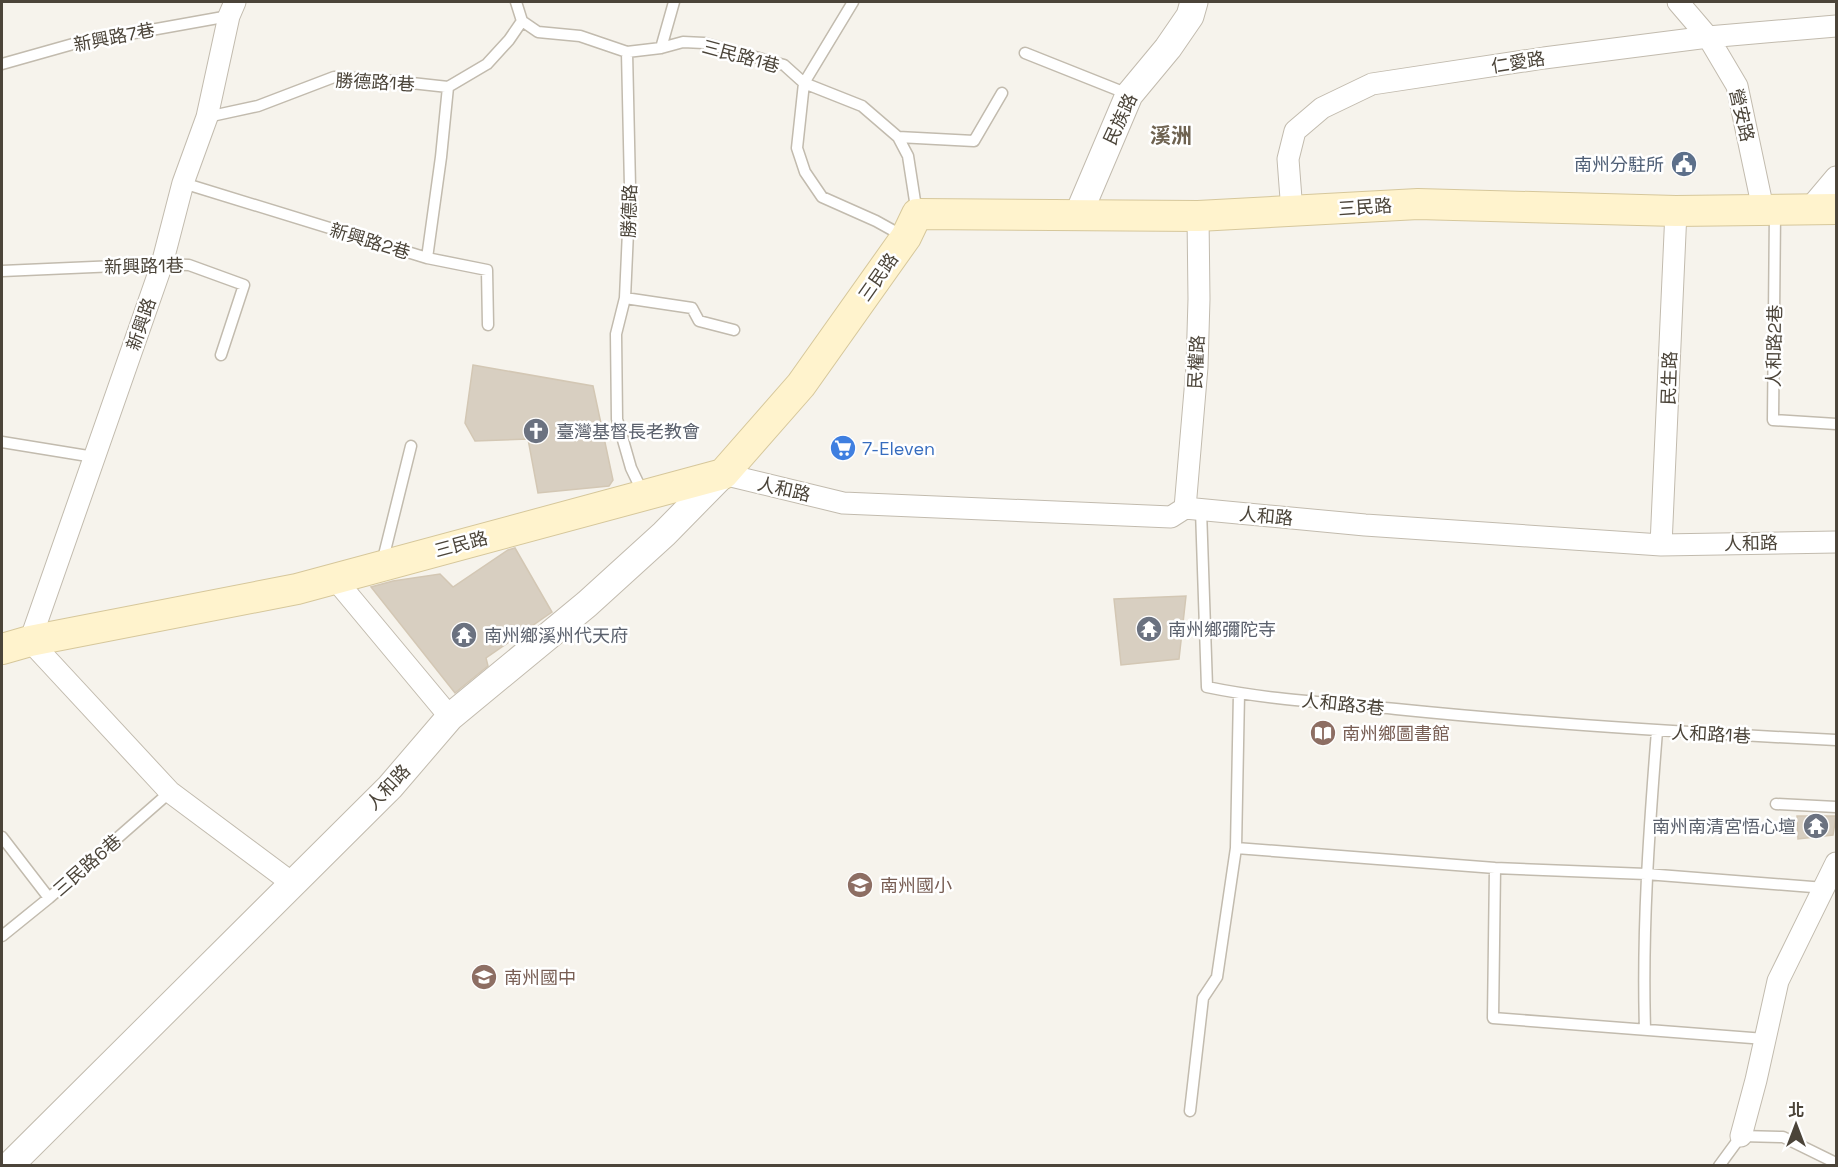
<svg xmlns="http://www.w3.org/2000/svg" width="1838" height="1167" viewBox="0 0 1838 1167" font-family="'Space Grotesk','Noto Sans TC',sans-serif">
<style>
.building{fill:#d8cfc1;stroke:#d3c7b4;stroke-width:1.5}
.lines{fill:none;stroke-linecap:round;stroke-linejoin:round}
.service-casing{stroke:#c2bbae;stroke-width:13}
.minor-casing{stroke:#c2bbae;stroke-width:23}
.tertiary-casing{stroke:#c2bbae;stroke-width:29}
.secondary-casing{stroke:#d6c79b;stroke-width:32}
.service{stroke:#fff;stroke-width:10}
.minor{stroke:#fff;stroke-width:21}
.tertiary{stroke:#fff;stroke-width:27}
.secondary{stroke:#fff3cd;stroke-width:30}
.labels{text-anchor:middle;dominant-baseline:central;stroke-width:5;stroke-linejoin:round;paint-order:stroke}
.street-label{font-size:18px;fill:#4b4439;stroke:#fff}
.service-label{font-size:18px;fill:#4e5e75;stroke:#fff;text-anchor:end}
.worship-label{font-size:18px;fill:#5b616d;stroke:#fff;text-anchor:start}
.shop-label{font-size:18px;fill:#366cbe;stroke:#fff;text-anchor:start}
.education-label{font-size:18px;fill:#785e54;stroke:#fff;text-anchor:start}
.quarter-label{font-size:21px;font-weight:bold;fill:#6e6250;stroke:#fff}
</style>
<rect width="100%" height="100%" fill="#f6f3ec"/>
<!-- building -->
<path class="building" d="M473,365L593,386L613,480L609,486L538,493L528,439L475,441L465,423Z
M515,548L552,612L486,658L488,666L455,693L371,587L393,581L440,574L453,587L508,550Z
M1186,596L1179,659L1121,665L1114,599Z
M1797,816H1836L1833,835L1798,839Z"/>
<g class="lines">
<!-- service casing -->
<g class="service-casing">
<path id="service" d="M516,2L522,21L538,32L580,36L627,52L630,187L625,298L616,334L617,419L631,468L643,493
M853,2L804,83L797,148L805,172L822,197L876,221L903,236
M661,48L674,2
M627,52L661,48L683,42L704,43L784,65L804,83L862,106L898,137L908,156L917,214
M1025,53L1128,94
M2,64L73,44L229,16
M207,117L258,106L334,77L375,79L448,87L487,64L509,40L522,21
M898,137L974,141L1002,93
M183,183L427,258L441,157L448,87
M1775,212L1773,420L1836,424
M427,258L487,270L488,325
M2,271L162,264L189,265L244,285L221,355
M625,298L692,308L699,321L734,330
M2,442L94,457
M1201,510L1207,687C1269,700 1333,703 1396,709C1543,724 1690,733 1836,740
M382,563L411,446
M1776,804L1836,807
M2,837L49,898
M1236,848L1495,868L1646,874L1825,888
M1495,868L1493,1018L1765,1039
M2,936L49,898L170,792
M1645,1029C1642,929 1649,831 1657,731
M1190,1111L1203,998L1217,977L1236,848L1239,693
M1719,1166L1741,1136L1783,1137L1836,1163"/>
</g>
<!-- minor casing -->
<g class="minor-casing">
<path id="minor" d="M235,2L229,16L207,117L183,183L162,264L30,641L170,792L292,883
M1678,2L1708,37L1737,86L1763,209
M1809,209L1836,177
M1292,212L1288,159L1295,131L1322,108L1372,84L1544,58L1708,37L1836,26
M723,474L843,503L1171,517L1185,508L1365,525L1661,545L1836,542
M1185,508L1197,367L1199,299L1198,216
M1661,545L1676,211
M335,579L450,717
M1741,1136L1756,1080L1778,981L1836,863"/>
</g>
<!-- tertiary casing -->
<g class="tertiary-casing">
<path id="tertiary" d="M1078,215L1129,95L1168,48L1190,16L1194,2
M9,1166L390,787L450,717L587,604L664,534L723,474"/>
</g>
<!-- secondary casing -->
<g class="secondary-casing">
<path id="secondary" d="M2,649L30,641L297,589L723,474L801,385L906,237L917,214L1198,216L1418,204L1676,211L1836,209"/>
</g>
<!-- service -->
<use href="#service" class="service"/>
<!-- minor -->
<use href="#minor" class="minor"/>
<!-- tertiary -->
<use href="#tertiary" class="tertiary"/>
<!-- secondary -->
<use href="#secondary" class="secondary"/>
</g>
<!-- icons -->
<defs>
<g id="civic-disc" transform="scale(1.35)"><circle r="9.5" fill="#5c6f8a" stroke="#fff"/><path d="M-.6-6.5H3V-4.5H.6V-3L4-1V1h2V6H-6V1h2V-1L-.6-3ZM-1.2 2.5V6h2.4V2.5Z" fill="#fff"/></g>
<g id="church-disc" transform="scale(1.35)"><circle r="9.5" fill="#6b7280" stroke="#fff"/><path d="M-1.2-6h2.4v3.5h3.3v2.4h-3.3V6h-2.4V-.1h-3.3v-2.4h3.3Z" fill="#fff"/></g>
<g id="supermarket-disc" transform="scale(1.35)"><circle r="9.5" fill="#3f7fe0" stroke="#fff"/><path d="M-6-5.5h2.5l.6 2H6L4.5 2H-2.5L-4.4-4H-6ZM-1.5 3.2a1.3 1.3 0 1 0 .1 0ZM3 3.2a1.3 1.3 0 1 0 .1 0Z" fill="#fff"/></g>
<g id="temple-disc" transform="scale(1.35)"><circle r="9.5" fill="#6b7280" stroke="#fff"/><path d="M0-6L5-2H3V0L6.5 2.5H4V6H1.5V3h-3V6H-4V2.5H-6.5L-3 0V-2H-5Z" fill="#fff"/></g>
<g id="library-disc" transform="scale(1.35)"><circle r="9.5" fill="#8d6e63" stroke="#fff"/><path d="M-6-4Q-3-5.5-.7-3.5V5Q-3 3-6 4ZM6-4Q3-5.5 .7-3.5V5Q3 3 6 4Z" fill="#fff"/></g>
<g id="school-disc" transform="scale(1.35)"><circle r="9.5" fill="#8d6e63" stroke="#fff"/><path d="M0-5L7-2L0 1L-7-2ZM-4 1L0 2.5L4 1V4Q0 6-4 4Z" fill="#fff"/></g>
</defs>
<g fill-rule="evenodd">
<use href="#civic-disc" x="1684" y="164"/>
<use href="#church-disc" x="536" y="431"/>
<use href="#supermarket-disc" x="843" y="448"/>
<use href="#temple-disc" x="1149" y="629"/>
<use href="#temple-disc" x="464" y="635"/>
<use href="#library-disc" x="1323" y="733"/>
<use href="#temple-disc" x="1816" y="826"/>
<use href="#school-disc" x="860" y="885"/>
<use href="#school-disc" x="484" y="977"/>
</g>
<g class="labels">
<!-- street labels -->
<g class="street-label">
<text transform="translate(114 37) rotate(-11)">新興路7巷</text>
<text transform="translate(741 56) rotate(15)">三民路1巷</text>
<text transform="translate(1518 62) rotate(-9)">仁愛路</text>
<text transform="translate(375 82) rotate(3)">勝德路1巷</text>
<text transform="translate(1742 115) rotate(77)">營安路</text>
<text transform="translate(1120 119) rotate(-65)">民族路</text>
<text transform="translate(1365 207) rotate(-4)">三民路</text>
<text transform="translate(629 211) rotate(-88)">勝德路</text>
<text transform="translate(370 241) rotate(17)">新興路2巷</text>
<text transform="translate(144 266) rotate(-1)">新興路1巷</text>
<text transform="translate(878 277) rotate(-55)">三民路</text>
<text transform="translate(141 324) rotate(-71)">新興路</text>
<text transform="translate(1774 346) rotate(-89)">人和路2巷</text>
<text transform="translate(1196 362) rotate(-87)">民權路</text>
<text transform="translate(1669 378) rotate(-88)">民生路</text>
<text transform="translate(784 489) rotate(13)">人和路</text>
<text transform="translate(1266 516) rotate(5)">人和路</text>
<text transform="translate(1751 543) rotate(-1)">人和路</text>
<text transform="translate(461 544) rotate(-15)">三民路</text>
<text transform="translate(1343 704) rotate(6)">人和路3巷</text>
<text transform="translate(1711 734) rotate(3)">人和路1巷</text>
<text transform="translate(388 787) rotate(-47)">人和路</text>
<text transform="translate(87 865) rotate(-41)">三民路6巷</text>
</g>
<!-- service labels -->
<g class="service-label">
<text x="1664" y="164">南州分駐所</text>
</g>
<!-- worship labels -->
<g class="worship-label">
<text x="556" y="431">臺灣基督長老教會</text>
<text x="1168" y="629">南州鄉彌陀寺</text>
<text x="484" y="635">南州鄉溪州代天府</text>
<text x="1796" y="826" text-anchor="end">南州南清宮悟心壇</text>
</g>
<!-- shop labels -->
<g class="shop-label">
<text x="862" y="448">7-Eleven</text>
</g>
<!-- education labels -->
<g class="education-label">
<text x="1342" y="733">南州鄉圖書館</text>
<text x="880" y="885">南州國小</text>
<text x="504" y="977">南州國中</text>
</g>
<!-- quarter labels -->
<g class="quarter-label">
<text x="1171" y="135">溪洲</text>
</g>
</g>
<!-- border -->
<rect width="1838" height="1167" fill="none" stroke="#4b4439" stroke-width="6"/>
<!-- north arrow -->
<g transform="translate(1796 1125)" stroke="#ffffff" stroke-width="4.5" paint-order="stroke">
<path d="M0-4.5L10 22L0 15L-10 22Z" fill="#4b4439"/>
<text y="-9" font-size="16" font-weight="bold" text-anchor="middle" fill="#4b4439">北</text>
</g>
</svg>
